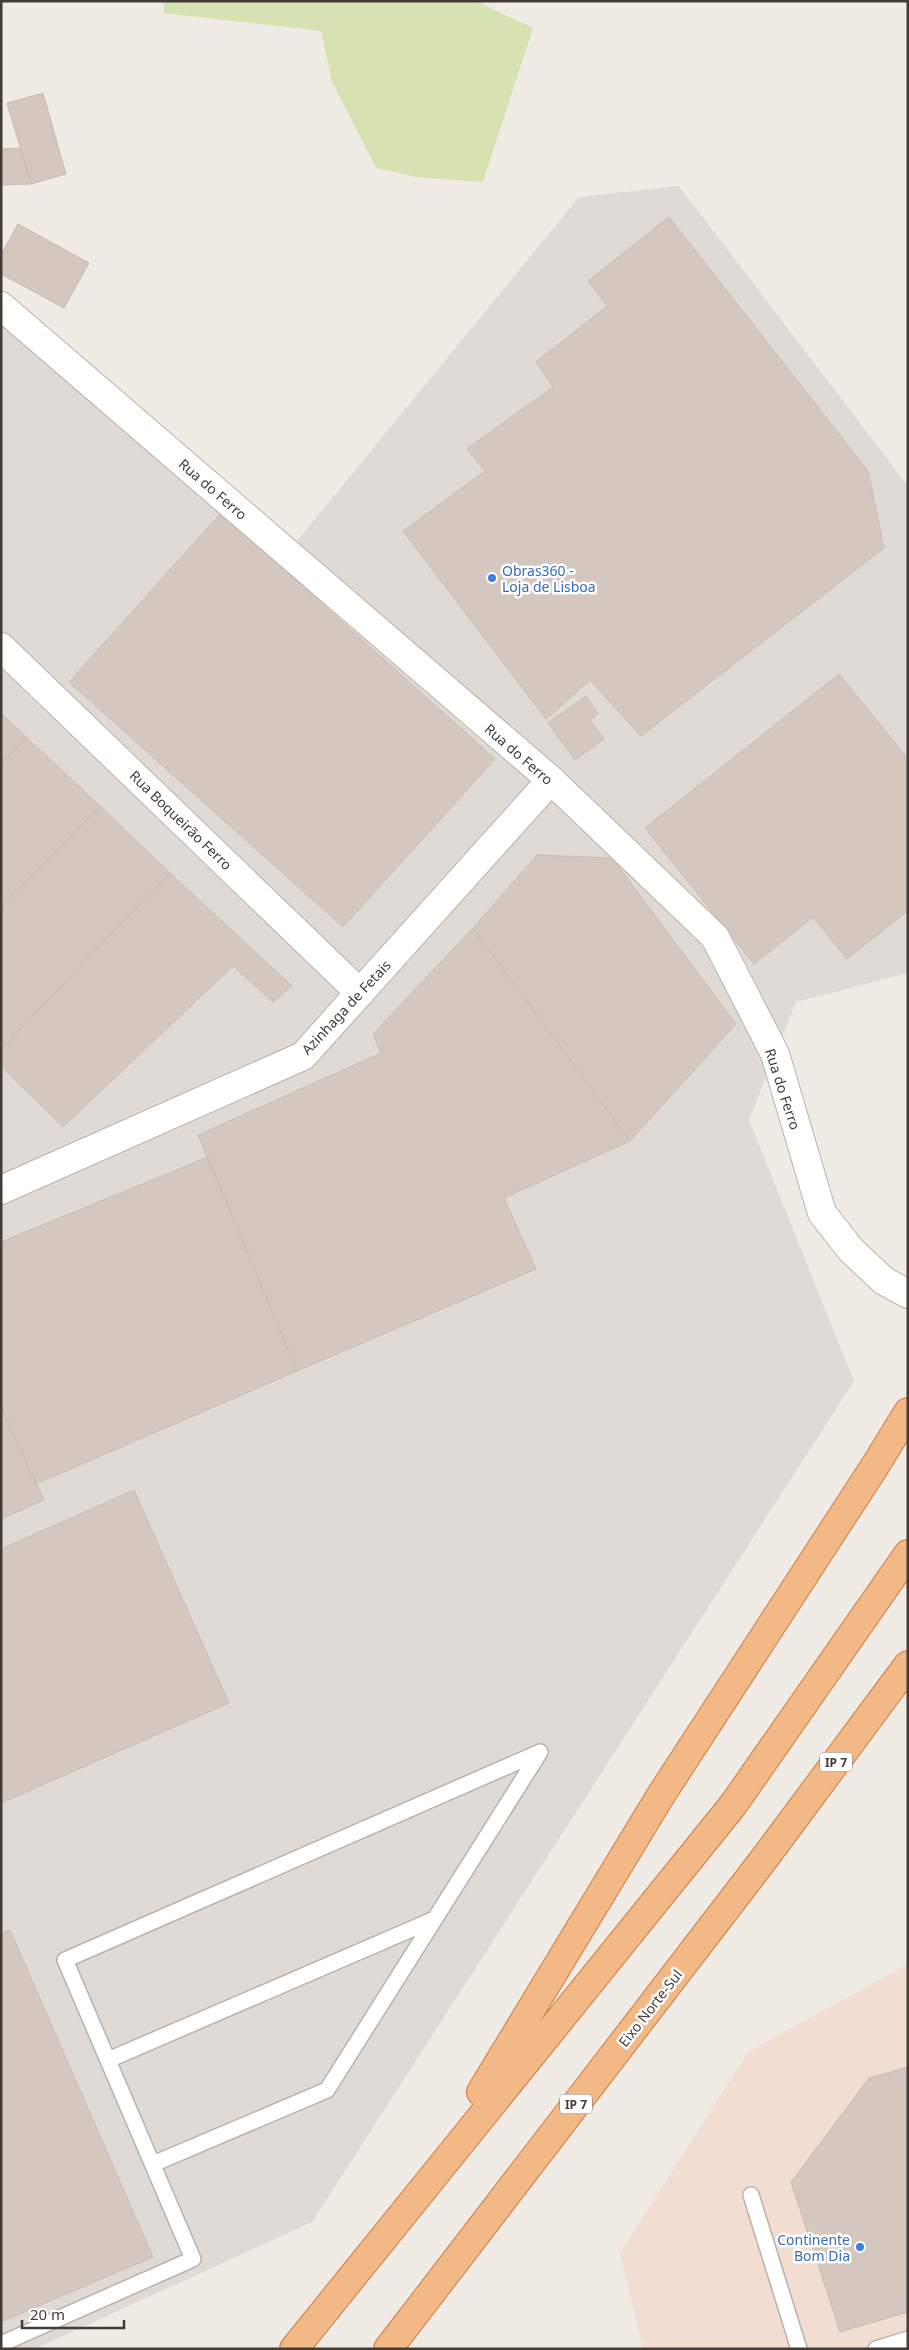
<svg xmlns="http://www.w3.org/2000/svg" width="909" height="2350" viewBox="0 0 909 2350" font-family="'Noto Sans',sans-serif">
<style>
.commercial{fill:#f1ddd2}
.industrial{fill:#e0dad7}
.green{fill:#d7e2b2}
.building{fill:#d4c7bf;stroke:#ccbbb0}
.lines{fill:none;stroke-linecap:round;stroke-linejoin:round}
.service-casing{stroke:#bbb1a9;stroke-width:18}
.minor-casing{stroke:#bbb1a9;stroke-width:30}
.trunk-casing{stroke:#ce7c43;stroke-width:30}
.service{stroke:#fff;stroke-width:15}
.minor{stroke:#fff;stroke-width:28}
.trunk{stroke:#f2b886;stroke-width:28}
.shop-dot{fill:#3f7fe0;stroke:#fff;stroke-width:2}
.labels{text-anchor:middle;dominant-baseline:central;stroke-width:5;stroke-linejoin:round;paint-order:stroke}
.shield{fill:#fff;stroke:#7b7672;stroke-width:1}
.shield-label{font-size:12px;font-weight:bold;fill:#433b36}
.street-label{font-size:14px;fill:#433b36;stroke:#fff}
.shop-label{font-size:14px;fill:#366cbe;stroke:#fff;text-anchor:start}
</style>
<rect width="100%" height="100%" fill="#f1ebe6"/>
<!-- commercial -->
<path class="commercial" d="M908,1964V2349H643L620,2253L748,2052Z"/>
<!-- industrial -->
<path class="industrial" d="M679,186L908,486V973L796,1002L749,1120L854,1381L312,2222L35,2349H1V292L279,563L579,197Z"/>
<!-- green -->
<path class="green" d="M165,1H475L533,28L483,182L416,177L376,168L332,82L321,31L163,13Z"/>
<!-- building -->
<path class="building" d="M43,93L66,174L31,184L7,103Z
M20,148L31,184L1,185V149Z
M669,217L868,471L884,548L641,736L590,680L546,719L403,531L485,471L467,449L553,387L536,362L607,306L588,281Z
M18,224L89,263L64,308L1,274V255Z
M221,513L495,759L343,927L69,682Z
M839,674L908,759V914L906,912L847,959L813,917L754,964L645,828Z
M586,696L598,714L590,720L604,739L575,760L548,723Z
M1,713L27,738L1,764Z
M27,738L100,806L1,907V764Z
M100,806L170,873L1,1049V907Z
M537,855L612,858L736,1024L630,1141L473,928Z
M170,873L292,986L273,1002L233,966L63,1127L1,1066V1049Z
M473,928L630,1141L504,1198L536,1269L297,1371L198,1135L381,1053L373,1034Z
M208,1157L297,1371L36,1484L1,1407V1242Z
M1,1407L44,1500L1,1519Z
M134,1490L229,1703L1,1803V1549Z
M10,1930L153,2257L1,2322V1933Z
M908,2067V2312L840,2332L791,2182L869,2078Z"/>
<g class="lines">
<!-- service casing -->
<g class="service-casing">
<path id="service" d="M108,2060L435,1919
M751,2195L799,2349
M1,2344L193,2259L65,1960L540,1752L327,2090L153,2164
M876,2349L908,2339"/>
</g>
<!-- minor casing -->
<g class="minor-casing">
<path id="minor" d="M1,306L551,780L715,937L775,1054L822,1213L851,1250L884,1281L908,1294
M1,647L360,993
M1,1190L303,1056L551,780"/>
</g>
<!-- trunk casing -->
<g class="trunk-casing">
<path id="trunk" d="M481,2092L661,1795L875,1466L908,1412
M294,2349L733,1805L908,1554
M388,2349L764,1859L908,1665"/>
</g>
<!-- service -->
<use href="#service" class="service"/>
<!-- minor -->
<use href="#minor" class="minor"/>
<!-- trunk -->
<use href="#trunk" class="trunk"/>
</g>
<!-- markers -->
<g class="shop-dot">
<circle cx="492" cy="578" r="5"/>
<circle cx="860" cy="2247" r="5"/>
</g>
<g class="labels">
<!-- shield labels -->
<g class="shield">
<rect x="820" y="1752.5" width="32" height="19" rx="4"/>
<rect x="560" y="2094.5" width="32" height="19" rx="4"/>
</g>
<g class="shield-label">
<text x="836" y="1762">IP 7</text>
<text x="576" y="2104">IP 7</text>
</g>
<!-- street labels -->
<g class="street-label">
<text transform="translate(213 489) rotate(41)">Rua do Ferro</text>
<text transform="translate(519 754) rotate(41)">Rua do Ferro</text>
<text transform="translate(181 820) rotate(44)">Rua Boqueirão Ferro</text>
<text transform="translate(346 1007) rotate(-47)">Azinhaga de Fetais</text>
<text transform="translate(783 1089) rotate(72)">Rua do Ferro</text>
<text transform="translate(650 2008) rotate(-52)">Eixo Norte-Sul</text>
</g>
<!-- shop labels -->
<g class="shop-label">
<text x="502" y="570">Obras360 -<tspan x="502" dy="16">Loja de Lisboa</tspan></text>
<text x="850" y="2239" text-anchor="end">Continente<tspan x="850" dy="16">Bom Dia</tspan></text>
</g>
</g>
<!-- border -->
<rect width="909" height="2350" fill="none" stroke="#433b36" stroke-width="5"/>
<!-- scale -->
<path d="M22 2320v8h102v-8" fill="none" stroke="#433b36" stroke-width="2.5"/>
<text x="30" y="2320" font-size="15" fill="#433b36" stroke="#ffffff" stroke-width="4" paint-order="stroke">20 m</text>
</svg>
